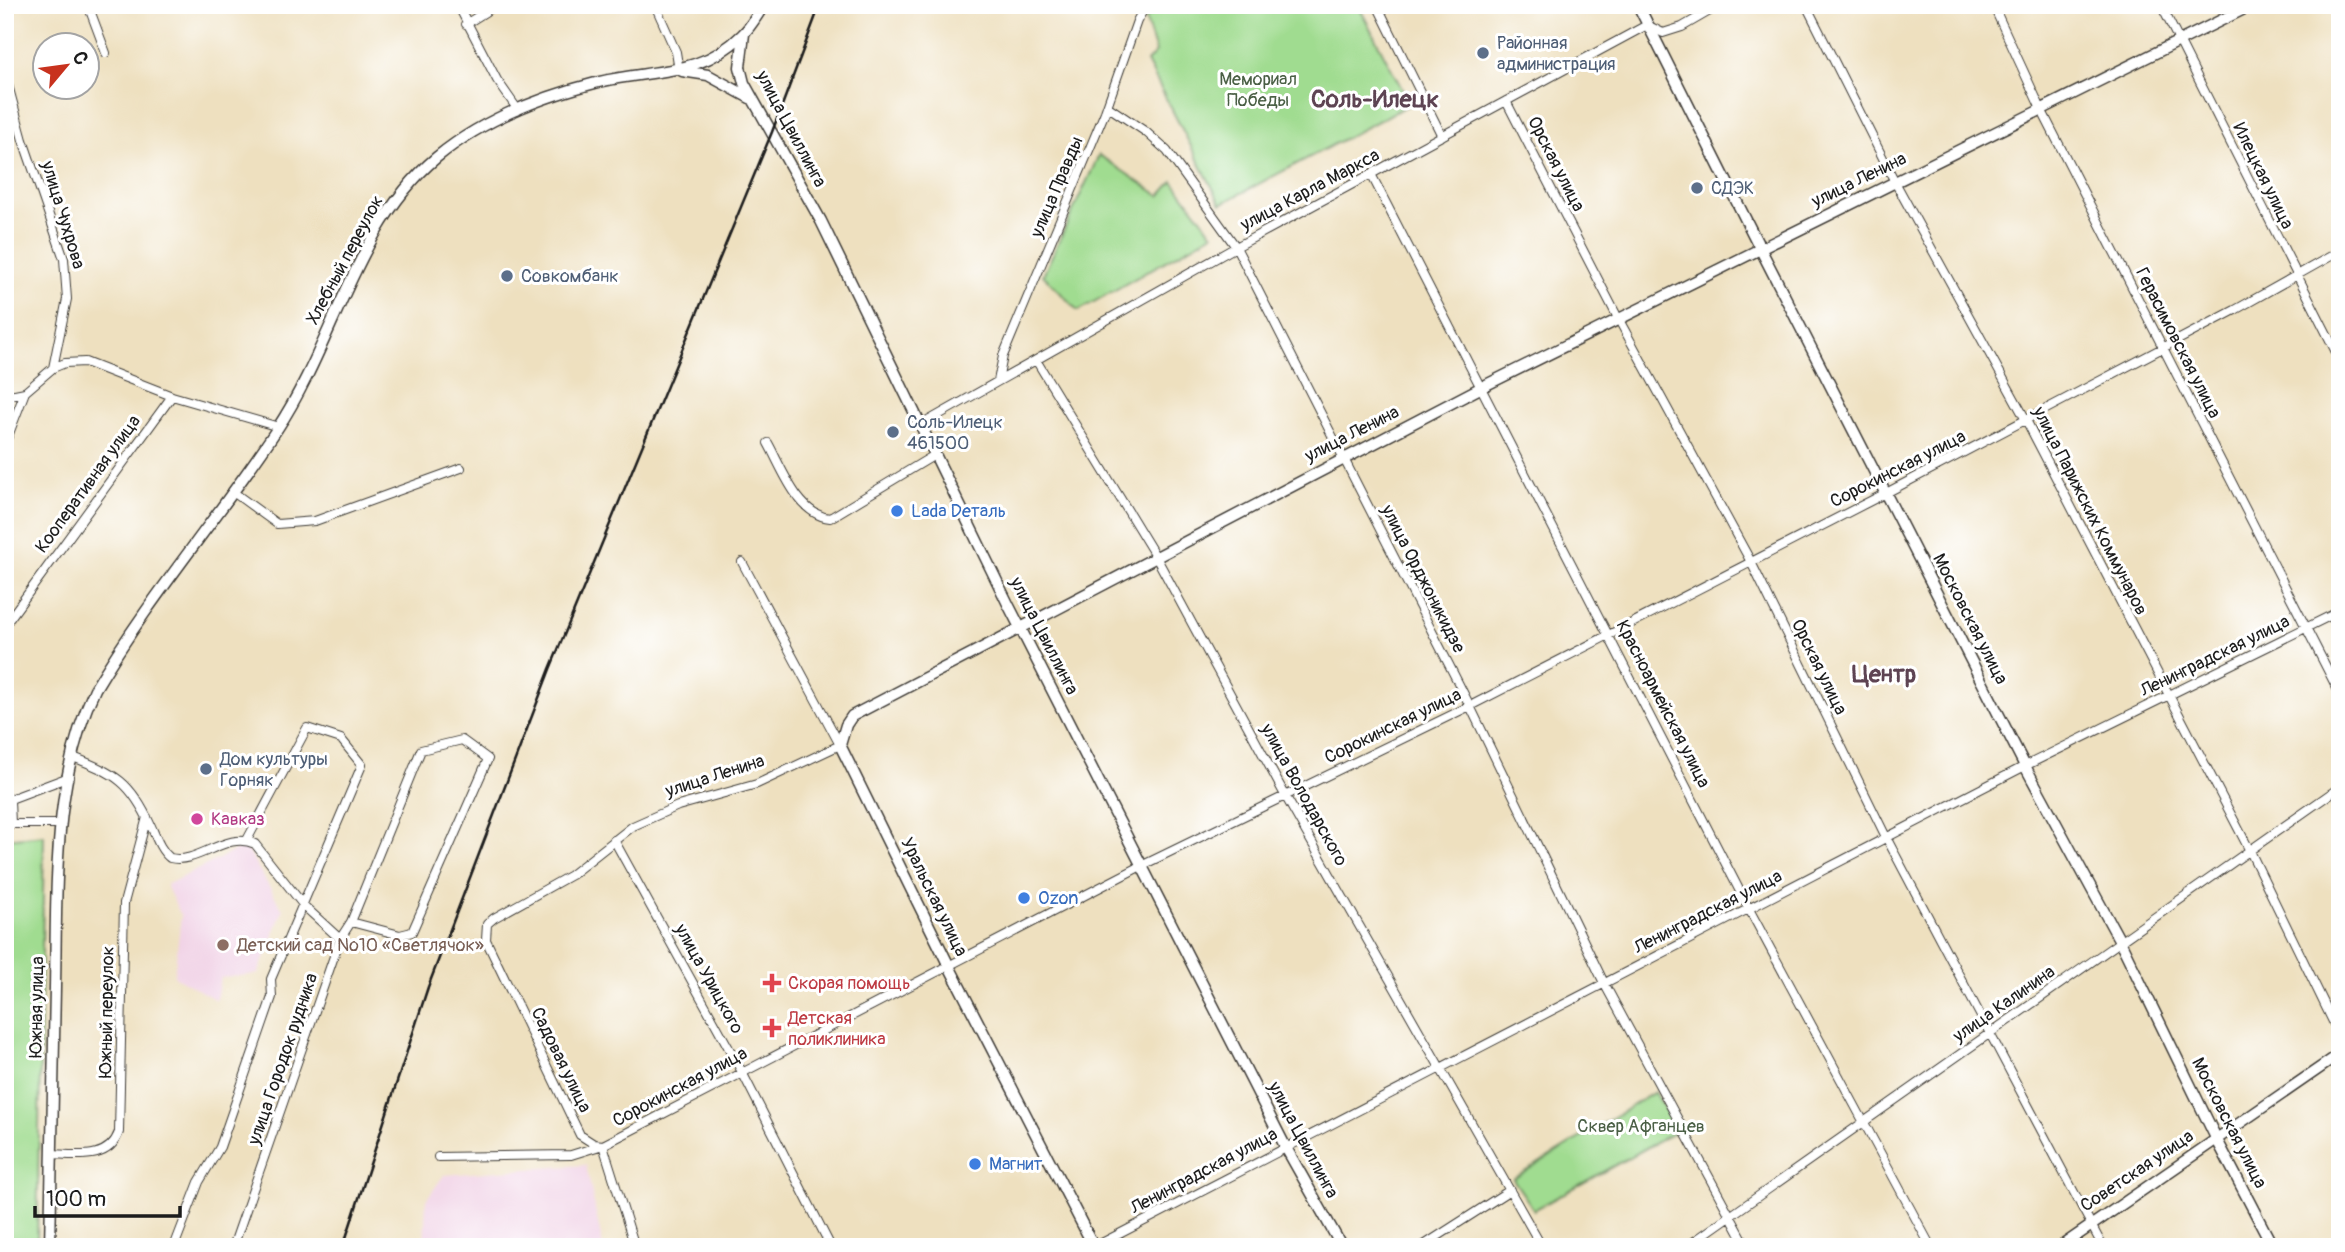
<svg xmlns="http://www.w3.org/2000/svg" width="2345" height="1252" viewBox="0 0 2345 1252" font-family="Pangolin,sans-serif">
<style>
.built{fill:#f0d0e5}
.green{fill:#a0dc90;stroke:#5e7c56;stroke-width:2}
.lines{fill:none;stroke-linecap:round;stroke-linejoin:round}
.minor-casing{stroke:#3c3934;stroke-width:10}
.tertiary-casing{stroke:#3c3934;stroke-width:13}
.minor{stroke:#fff;stroke-width:8}
.tertiary{stroke:#fff;stroke-width:10}
.rail{stroke:#1c1c1c;stroke-width:2.5}
.service-dot{fill:#5c6f8a;stroke:#fff;stroke-width:2.5}
.shop-dot{fill:#3f7fe0;stroke:#fff;stroke-width:2.5}
.hotel-dot{fill:#d1479c;stroke:#fff;stroke-width:2.5}
.education-dot{fill:#8d6e63;stroke:#fff;stroke-width:2.5}
.health-dot{fill:#e0444e;stroke:#fff;stroke-width:2.5}
.labels{text-anchor:middle;dominant-baseline:central;stroke-width:6;stroke-linejoin:round;paint-order:stroke}
.service-label{font-size:18px;fill:#4e5e75;stroke:#fff;text-anchor:start}
.park-label{font-size:18px;fill:#4a5f45;stroke:#fff}
.street-label{font-size:18px;fill:#1c1c1c;stroke:#fff}
.shop-label{font-size:18px;fill:#366cbe;stroke:#fff;text-anchor:start}
.hotel-label{font-size:18px;fill:#b23c85;stroke:#fff;text-anchor:start}
.education-label{font-size:18px;fill:#785e54;stroke:#fff;text-anchor:start}
.health-label{font-size:18px;fill:#be3a42;stroke:#fff;text-anchor:start}
.district-label{font-size:24px;font-weight:bold;fill:#5e4453;stroke:#fff}
</style>
<rect width="100%" height="100%" fill="#fff"/>
<filter id="ink" filterUnits="userSpaceOnUse"><feTurbulence type="fractalNoise" baseFrequency=".0143" numOctaves="2"/><feDisplacementMap in="SourceGraphic" scale="14" xChannelSelector="R" yChannelSelector="G"/><feConvolveMatrix kernelMatrix="1 2 1 2 8 2 1 2 1" color-interpolation-filters="sRGB"/></filter>
<filter id="wash" filterUnits="userSpaceOnUse"><feTurbulence type="fractalNoise" baseFrequency=".00686" numOctaves="4" result="noise"/><feDisplacementMap in="SourceGraphic" scale="28" xChannelSelector="R" yChannelSelector="G"/><feGaussianBlur stdDeviation="1.57" result="paint"/><feColorMatrix in="noise" values="0 0 0 0 0 0 0 0 0 0 0 0 0 0 0 0 0 1.4 0 .05"/><feComposite in="paint" operator="in"/></filter>
<g filter="url(#wash)">
<rect width="100%" height="100%" fill="#eee0bf"/>
<!-- built -->
<path class="built" d="M245,846L283,910L258,974L220,978L216,1000L174,976L181,916L166,885Z
M586,1165L603,1247H424L426,1200L444,1175Z"/>
<!-- green -->
<path class="green" d="M1167,5H1358L1410,104L1221,204L1147,62L1156,52L1145,18Z
M1099,155L1160,196L1173,181L1213,234L1078,311L1043,275Z
M44,835L37,1247H5V839Z
M1655,1092L1677,1131L1534,1210L1513,1179Z"/>
</g>
<g filter="url(#ink)">
<g class="lines">
<!-- minor casing -->
<g class="minor-casing">
<path id="minor" d="M88,5L106,53
M458,5L497,80L518,110
M655,5L676,52L679,71
M1377,5L1442,136
M1806,5L1895,182L2026,420L2250,851L2340,1036
M1993,5L2041,109L2340,694
M2161,5L2340,360
M2336,5L2340,12
M466,24L496,5
M5,74L23,140L64,259L67,299L53,368
M1506,101L1619,320L1751,562L1887,839L2103,1247
M1107,106L1146,132L1167,151L1236,247L1470,706L1604,983L1747,1247
M1371,174L1749,909L1931,1247
M1036,360L1156,557L1286,797L1542,1247
M998,381L1003,356L1105,112L1137,21L1146,5
M5,396L25,392L53,368L65,363L85,362L172,396L279,427
M919,426L1236,247L1647,25L1663,33L1682,27L1720,5
M768,443C782,468 798,515 830,518L933,456
M5,444L25,392
M233,492L277,524L315,521L461,468
M5,625L172,396
M73,757C116,774 131,782 151,826C156,837 160,850 170,858C199,865 226,830 255,844L304,906L340,939
M10,800L11,824
M5,801L69,777
M5,824H61
M614,840L742,1072L831,1247
M52,1154C77,1155 109,1161 119,1132L124,903L147,817
M438,1157L571,1155L603,1145L1143,865L1470,706L1886,493L2235,310L2340,251
M174,1247L199,1182L220,1147L272,997L271,979L362,765L341,739L307,728L247,840
M233,1247L340,939L351,922L421,750L462,740L488,759L412,932L400,935L351,922
M635,1247L603,1145L594,1144L580,1135L486,940L487,924L494,918L571,875L633,826L678,806L757,784L840,745L742,562
M1094,1247L2025,766L2340,611
M1421,1247L1510,1190
M1686,1247L2340,787"/>
</g>
<!-- tertiary casing -->
<g class="tertiary-casing">
<path id="tertiary" d="M1638,5L1760,248L2025,766L2121,943L2216,1138L2273,1247
M744,34L740,67L744,83L821,221L1009,606L1285,1146L1342,1247
M682,71L708,75L750,98
M50,1247C52,1160 54,1073 55,987C57,888 52,780 95,689C149,598 219,517 277,429C335,342 355,226 437,157C482,120 544,96 599,82C652,69 700,77 742,35C751,27 757,15 764,5
M1094,1247L949,966L840,745L846,725L852,716L1482,387L2252,5
M2060,1247L2340,1054"/>
</g>
<!-- minor -->
<use href="#minor" class="minor"/>
<!-- tertiary -->
<use href="#tertiary" class="tertiary"/>
<!-- rail -->
<path class="rail" d="M343,1247L428,987L550,669L772,132L820,5"/>
</g>
</g>
<!-- markers -->
<g class="service-dot">
<circle cx="1483" cy="53" r="7"/>
<circle cx="1697" cy="188" r="7"/>
<circle cx="507" cy="276" r="7"/>
<circle cx="893" cy="432" r="7"/>
<circle cx="206" cy="769" r="7"/>
</g>
<g class="shop-dot">
<circle cx="897" cy="511" r="7"/>
<circle cx="1024" cy="898" r="7"/>
<circle cx="975" cy="1164" r="7"/>
</g>
<circle class="hotel-dot" cx="197" cy="819" r="7"/>
<circle class="education-dot" cx="223" cy="945" r="7"/>
<g class="health-dot">
<path d="M768.5 972.5h7v7h7v7h-7v7h-7v-7h-7v-7h7z"/>
<path d="M768.5 1017.5h7v7h7v7h-7v7h-7v-7h-7v-7h7z"/>
</g>
<g class="labels">
<!-- service labels -->
<g class="service-label">
<text x="1497" y="43">Районная<tspan x="1497" dy="21">администрация</tspan></text>
<text x="1711" y="188">СДЭК</text>
<text x="521" y="276">Совкомбанк</text>
<text x="907" y="422">Соль-Илецк<tspan x="907" dy="21">461500</tspan></text>
<text x="220" y="759">Дом культуры<tspan x="220" dy="21">Горняк</tspan></text>
</g>
<!-- park labels -->
<g class="park-label">
<text x="1258" y="79">Мемориал<tspan x="1258" dy="21">Победы</tspan></text>
<text x="1641" y="1126">Сквер Афганцев</text>
</g>
<!-- street labels -->
<g class="street-label">
<text transform="translate(791 129) rotate(62)">улица Цвиллинга</text>
<text transform="translate(1556 164) rotate(63)">Орская улица</text>
<text transform="translate(2263 176) rotate(64)">Илецкая улица</text>
<text transform="translate(1859 180) rotate(-26)">улица Ленина</text>
<text transform="translate(1057 187) rotate(-67)">улица Правды</text>
<text transform="translate(1310 190) rotate(-28)">улица Карла Маркса</text>
<text transform="translate(63 215) rotate(73)">улица Чухрова</text>
<text transform="translate(345 260) rotate(-62)">Хлебный переулок</text>
<text transform="translate(2178 343) rotate(63)">Герасимовская улица</text>
<text transform="translate(1352 434) rotate(-27)">улица Ленина</text>
<text transform="translate(1898 469) rotate(-27)">Сорокинская улица</text>
<text transform="translate(88 484) rotate(-54)">Кооперативная улица</text>
<text transform="translate(2090 511) rotate(63)">улица Парижских Коммунаров</text>
<text transform="translate(1423 579) rotate(63)">улица Орджоникидзе</text>
<text transform="translate(1970 619) rotate(63)">Московская улица</text>
<text transform="translate(1044 636) rotate(63)">улица Цвиллинга</text>
<text transform="translate(2215 656) rotate(-26)">Ленинградская улица</text>
<text transform="translate(1819 667) rotate(64)">Орская улица</text>
<text transform="translate(1663 704) rotate(63)">Красноармейская улица</text>
<text transform="translate(1393 726) rotate(-26)">Сорокинская улица</text>
<text transform="translate(715 776) rotate(-18)">улица Ленина</text>
<text transform="translate(1304 795) rotate(61)">улица Володарского</text>
<text transform="translate(934 897) rotate(64)">Уральская улица</text>
<text transform="translate(1708 912) rotate(-27)">Ленинградская улица</text>
<text transform="translate(709 979) rotate(61)">улица Урицкого</text>
<text transform="translate(2004 1004) rotate(-35)">улица Калинина</text>
<text transform="translate(37 1007) rotate(-89)">Южная улица</text>
<text transform="translate(107 1012) rotate(-89)">Южный переулок</text>
<text transform="translate(283 1059) rotate(-71)">улица Городок рудника</text>
<text transform="translate(561 1060) rotate(64)">Садовая улица</text>
<text transform="translate(680 1087) rotate(-28)">Сорокинская улица</text>
<text transform="translate(2229 1123) rotate(63)">Московская улица</text>
<text transform="translate(1303 1140) rotate(62)">улица Цвиллинга</text>
<text transform="translate(1204 1171) rotate(-28)">Ленинградская улица</text>
<text transform="translate(2137 1171) rotate(-34)">Советская улица</text>
</g>
<!-- shop labels -->
<g class="shop-label">
<text x="911" y="511">Lada Dеталь</text>
<text x="1038" y="898">Ozon</text>
<text x="989" y="1164">Магнит</text>
</g>
<!-- hotel labels -->
<g class="hotel-label">
<text x="211" y="819">Кавказ</text>
</g>
<!-- education labels -->
<g class="education-label">
<text x="237" y="945">Детский сад №10 «Светлячок»</text>
</g>
<!-- health labels -->
<g class="health-label">
<text x="788" y="983">Скорая помощь</text>
<text x="788" y="1018">Детская<tspan x="788" dy="21">поликлиника</tspan></text>
</g>
<!-- district labels -->
<g class="district-label">
<text x="1375" y="99">Соль-Илецк</text>
<text x="1884" y="674">Центр</text>
</g>
</g>
<!-- margin -->
<rect width="2345" height="1252" fill="none" stroke="#fff" stroke-width="28"/>
<!-- north arrow -->
<g transform="translate(66 66) rotate(61)"><circle r="33" fill="#ffffff" stroke="#a4a4a4" stroke-width="2"/>
<path d="M0-5L12 26L0 18L-12 26Z" fill="#c8321e"/>
<text y="-10" font-size="19" font-weight="bold" text-anchor="middle" fill="#1c1c1c">С</text>
</g>
<!-- scale -->
<path d="M35 1206v10h145v-10" fill="none" stroke="#1c1c1c" stroke-width="3.5"/>
<text x="46" y="1206" font-size="21" fill="#1c1c1c" stroke="#ffffff" stroke-width="5" paint-order="stroke">100 m</text>
</svg>
